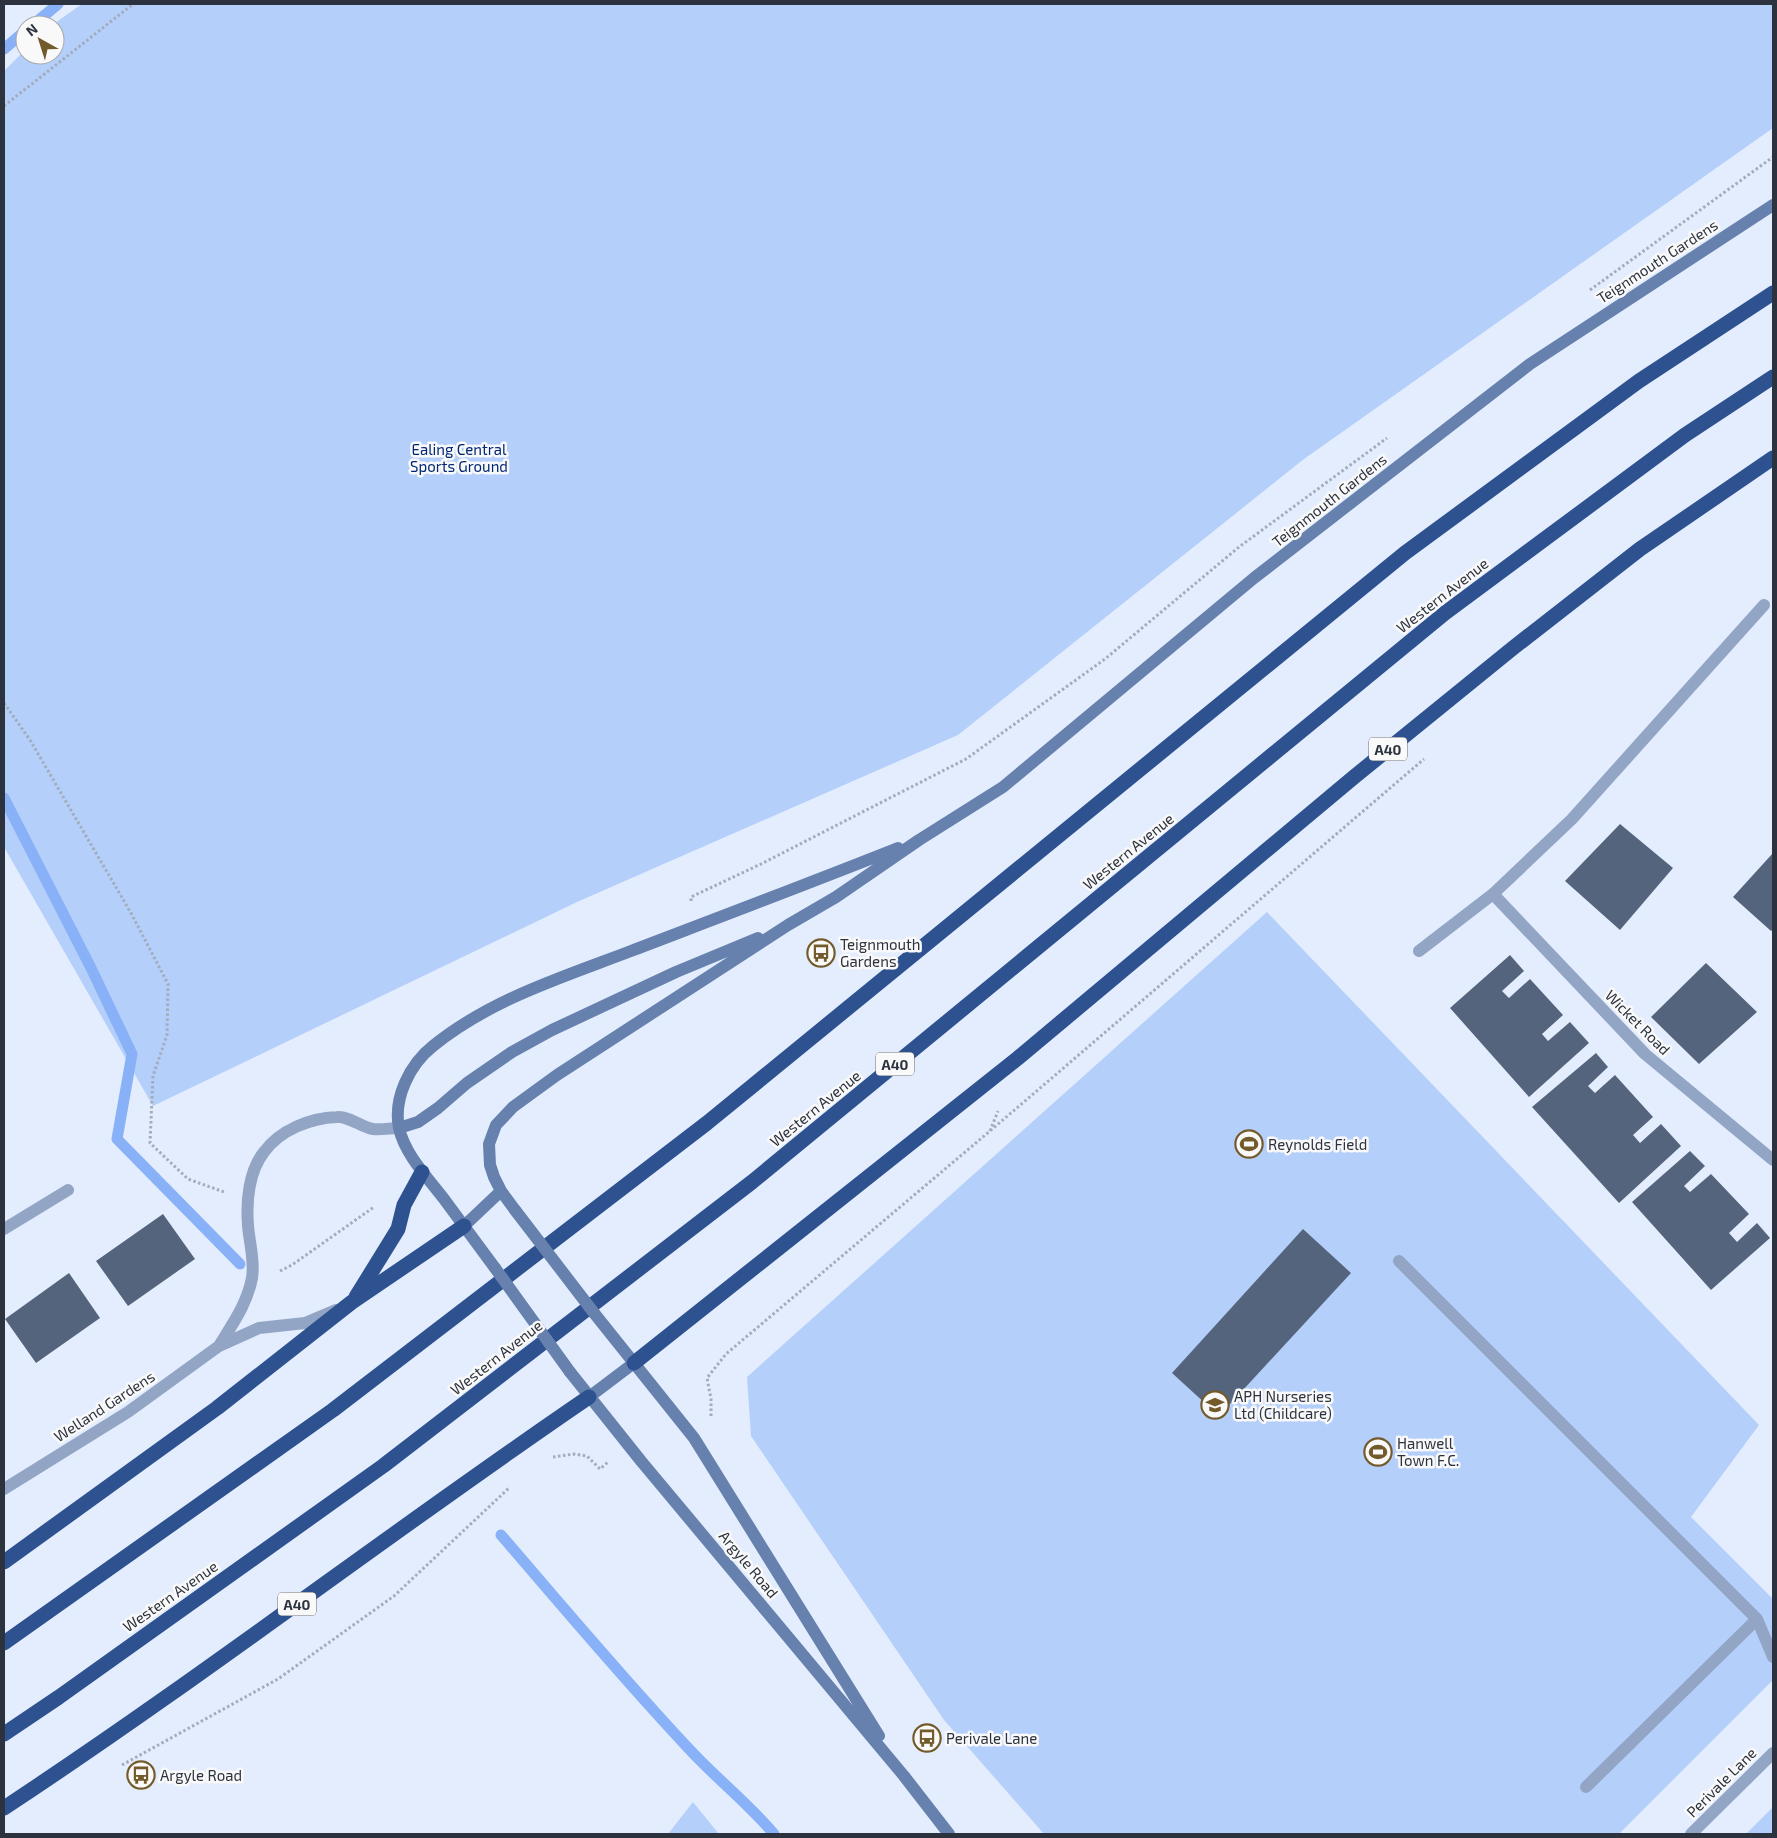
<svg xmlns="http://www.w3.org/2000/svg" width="1777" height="1838" viewBox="0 0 1777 1838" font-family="'Exo 2',sans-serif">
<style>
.green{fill:#b5cffb}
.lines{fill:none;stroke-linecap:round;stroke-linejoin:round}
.stream{stroke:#88b1f7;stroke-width:11}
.building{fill:#55647d}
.path{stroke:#a3acbb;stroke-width:3;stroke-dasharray:2.5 2.5;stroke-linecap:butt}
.lane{stroke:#92a5c4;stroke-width:12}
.street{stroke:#92a5c4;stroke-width:12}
.secondary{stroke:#6781ae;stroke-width:12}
.highway{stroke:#2e518f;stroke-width:15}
.secondary-bridge{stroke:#6781ae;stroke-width:12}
.labels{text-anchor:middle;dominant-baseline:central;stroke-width:5;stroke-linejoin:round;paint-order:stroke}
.shield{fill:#f9f9f9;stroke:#6a6e76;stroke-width:1}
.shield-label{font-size:14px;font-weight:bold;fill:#2c323e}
.street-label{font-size:15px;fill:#2c323e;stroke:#f9f9f9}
.park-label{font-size:15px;fill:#002775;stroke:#f9f9f9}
.poi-label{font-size:15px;fill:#2c323e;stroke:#f9f9f9;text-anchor:start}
</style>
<rect width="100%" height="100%" fill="#e3edfe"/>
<!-- green -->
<path class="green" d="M82,4H1773V128L1304,459L958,735L577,902L153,1106L4,847V71L25,50V55H55V25H52Z
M1267,912L1759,1425L1691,1517L1773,1599V1680L1619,1834H1044L944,1720L751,1436L747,1377Z
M693,1802L719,1834H668Z
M1773,1807V1834H1746Z"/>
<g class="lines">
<!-- stream -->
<path class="stream" d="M33,25L58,4
M4,49L25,31
M4,798L91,968L132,1054L117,1139L240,1264
M501,1535C564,1608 625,1681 691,1751C718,1780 749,1804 774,1834"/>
</g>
<!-- building -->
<path class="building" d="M1620,824L1673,868L1620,930L1565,881Z
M1773,853V929L1771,931L1733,897Z
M1510,955L1524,971L1502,991L1509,998L1530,979L1563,1015L1542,1034L1548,1041L1570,1022L1589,1043L1529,1097L1450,1008Z
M1706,963L1757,1012L1699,1064L1651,1017Z
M1596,1053L1608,1067L1588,1086L1595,1093L1615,1075L1653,1117L1633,1135L1640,1143L1661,1124L1681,1146L1619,1203L1532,1107Z
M1690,1151L1705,1166L1684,1186L1690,1192L1711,1174L1749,1214L1729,1233L1737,1242L1757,1223L1770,1238L1711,1290L1632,1202Z
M163,1214L195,1259L128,1306L96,1261Z
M1303,1229L1351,1273L1219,1416L1172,1373Z
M69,1273L100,1318L36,1363L5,1319Z"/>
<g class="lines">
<!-- path -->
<path class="path" d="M4,106L133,4
M1590,290L1773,157
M4,703L30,740L131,913L168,984L167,1035L153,1076L150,1143L188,1179L224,1192
M691,901V897L761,864L966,759L1105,659L1239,547L1387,438
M990,1131L998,1111
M280,1271L292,1265L374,1207
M711,1416V1399L707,1378L726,1354L990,1131L1424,759
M553,1457L574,1454L587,1456L600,1469L609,1461
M122,1765L278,1679L394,1596L509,1488"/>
<!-- lane -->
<path class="lane" d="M1419,951L1493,894L1572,819L1764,605
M4,1229L68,1190
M1399,1261L1757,1619L1773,1657
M1586,1787L1757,1619"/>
<!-- street -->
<path class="street" d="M1493,894L1645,1054L1773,1160
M219,1346C233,1323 247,1304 252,1278C255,1260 249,1242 248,1225C246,1201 249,1171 264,1152C280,1130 310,1118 337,1117C349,1116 361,1127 373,1129C381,1130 391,1128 399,1128
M4,1489L128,1412L219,1346L259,1328L305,1323L336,1310
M1691,1834L1773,1753"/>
<!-- secondary -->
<path class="secondary" d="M399,1128L418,1122L438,1108L467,1083L512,1052L552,1030L676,972L758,938
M515,1210L501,1191L494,1177L490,1165L489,1144L496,1125L513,1107L557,1075L788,925L836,897L919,840L1003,787L1254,578L1530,364L1773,205
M464,1226L501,1191
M495,1268C478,1245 461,1222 444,1199C428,1178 405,1155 399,1128C393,1098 410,1064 433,1046C491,999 563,977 631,951C720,917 810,883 898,848
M594,1313L694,1438L879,1736
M570,1372L641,1461L904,1776L949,1834
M589,1397L634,1363"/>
<!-- highway -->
<path class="highway" d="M356,1297L398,1229L404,1205L422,1172
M634,1363L1018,1058L1354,777L1513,648L1640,549L1773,458
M4,1562L217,1408L352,1302L464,1226
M4,1643L333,1410L707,1123L1405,553L1639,381L1773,293
M4,1734L59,1697L383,1466L752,1182L1445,613L1685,435L1773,377
M4,1808C203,1677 392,1531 589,1397"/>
<!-- secondary-bridge -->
<path class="secondary-bridge" d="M515,1210L594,1313
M495,1268L570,1372"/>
</g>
<!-- icons -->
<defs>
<g id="bus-ring" transform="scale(1.4375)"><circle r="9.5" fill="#f9f9f9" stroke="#735a2b" stroke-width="1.5"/><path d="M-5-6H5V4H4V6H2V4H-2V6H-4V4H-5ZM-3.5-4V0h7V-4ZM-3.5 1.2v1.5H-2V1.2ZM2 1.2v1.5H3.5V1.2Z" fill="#735a2b"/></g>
<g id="stadium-ring" transform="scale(1.4375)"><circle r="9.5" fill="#f9f9f9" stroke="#735a2b" stroke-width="1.5"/><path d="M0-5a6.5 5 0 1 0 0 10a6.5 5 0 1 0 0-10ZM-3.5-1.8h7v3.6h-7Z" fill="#735a2b"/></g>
<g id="school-ring" transform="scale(1.4375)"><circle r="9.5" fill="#f9f9f9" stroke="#735a2b" stroke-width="1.5"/><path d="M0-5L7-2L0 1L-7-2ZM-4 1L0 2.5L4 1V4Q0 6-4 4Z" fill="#735a2b"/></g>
</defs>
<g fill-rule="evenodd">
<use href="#bus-ring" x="821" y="953"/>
<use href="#stadium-ring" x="1249" y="1144"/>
<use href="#school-ring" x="1215" y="1405"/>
<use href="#stadium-ring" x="1378" y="1452"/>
<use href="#bus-ring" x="927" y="1738"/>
<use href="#bus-ring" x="141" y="1775"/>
</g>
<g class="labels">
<!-- shield labels -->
<g class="shield">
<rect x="1369" y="737.5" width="38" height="23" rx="4"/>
<rect x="876" y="1052.5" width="38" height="23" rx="4"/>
<rect x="278" y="1592.5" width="38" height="23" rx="4"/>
</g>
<g class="shield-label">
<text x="1388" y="749">A40</text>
<text x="895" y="1064">A40</text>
<text x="297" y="1604">A40</text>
</g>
<!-- street labels -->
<g class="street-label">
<text transform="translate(1657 261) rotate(-33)">Teignmouth Gardens</text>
<text transform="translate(1329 500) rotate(-38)">Teignmouth Gardens</text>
<text transform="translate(1442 595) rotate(-38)">Western Avenue</text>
<text transform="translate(1128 851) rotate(-39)">Western Avenue</text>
<text transform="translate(1638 1022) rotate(45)">Wicket Road</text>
<text transform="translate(815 1108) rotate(-39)">Western Avenue</text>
<text transform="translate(496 1357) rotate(-38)">Western Avenue</text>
<text transform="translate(104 1406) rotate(-33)">Welland Gardens</text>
<text transform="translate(749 1564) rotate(50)">Argyle Road</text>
<text transform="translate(170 1596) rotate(-35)">Western Avenue</text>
<text transform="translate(1721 1782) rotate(-45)">Perivale Lane</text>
</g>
<!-- park labels -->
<g class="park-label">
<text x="459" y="449">Ealing Central<tspan x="459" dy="17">Sports Ground</tspan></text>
</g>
<!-- poi labels -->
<g class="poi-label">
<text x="840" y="944">Teignmouth<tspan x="840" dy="17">Gardens</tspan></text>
<text x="1268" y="1144">Reynolds Field</text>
<text x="1234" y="1396">APH Nurseries<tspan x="1234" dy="17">Ltd (Childcare)</tspan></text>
<text x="1397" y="1443">Hanwell<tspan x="1397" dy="17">Town F.C.</tspan></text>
<text x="946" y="1738">Perivale Lane</text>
<text x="160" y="1775">Argyle Road</text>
</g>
</g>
<!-- border -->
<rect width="1777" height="1838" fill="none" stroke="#2c323e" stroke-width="10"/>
<!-- north arrow -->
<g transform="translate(40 40) rotate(321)"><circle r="24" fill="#f9f9f9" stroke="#a7a9ae"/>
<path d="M0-4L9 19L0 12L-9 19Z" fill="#735a2b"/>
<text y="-8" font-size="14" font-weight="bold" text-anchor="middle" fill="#2c323e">N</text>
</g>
</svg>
